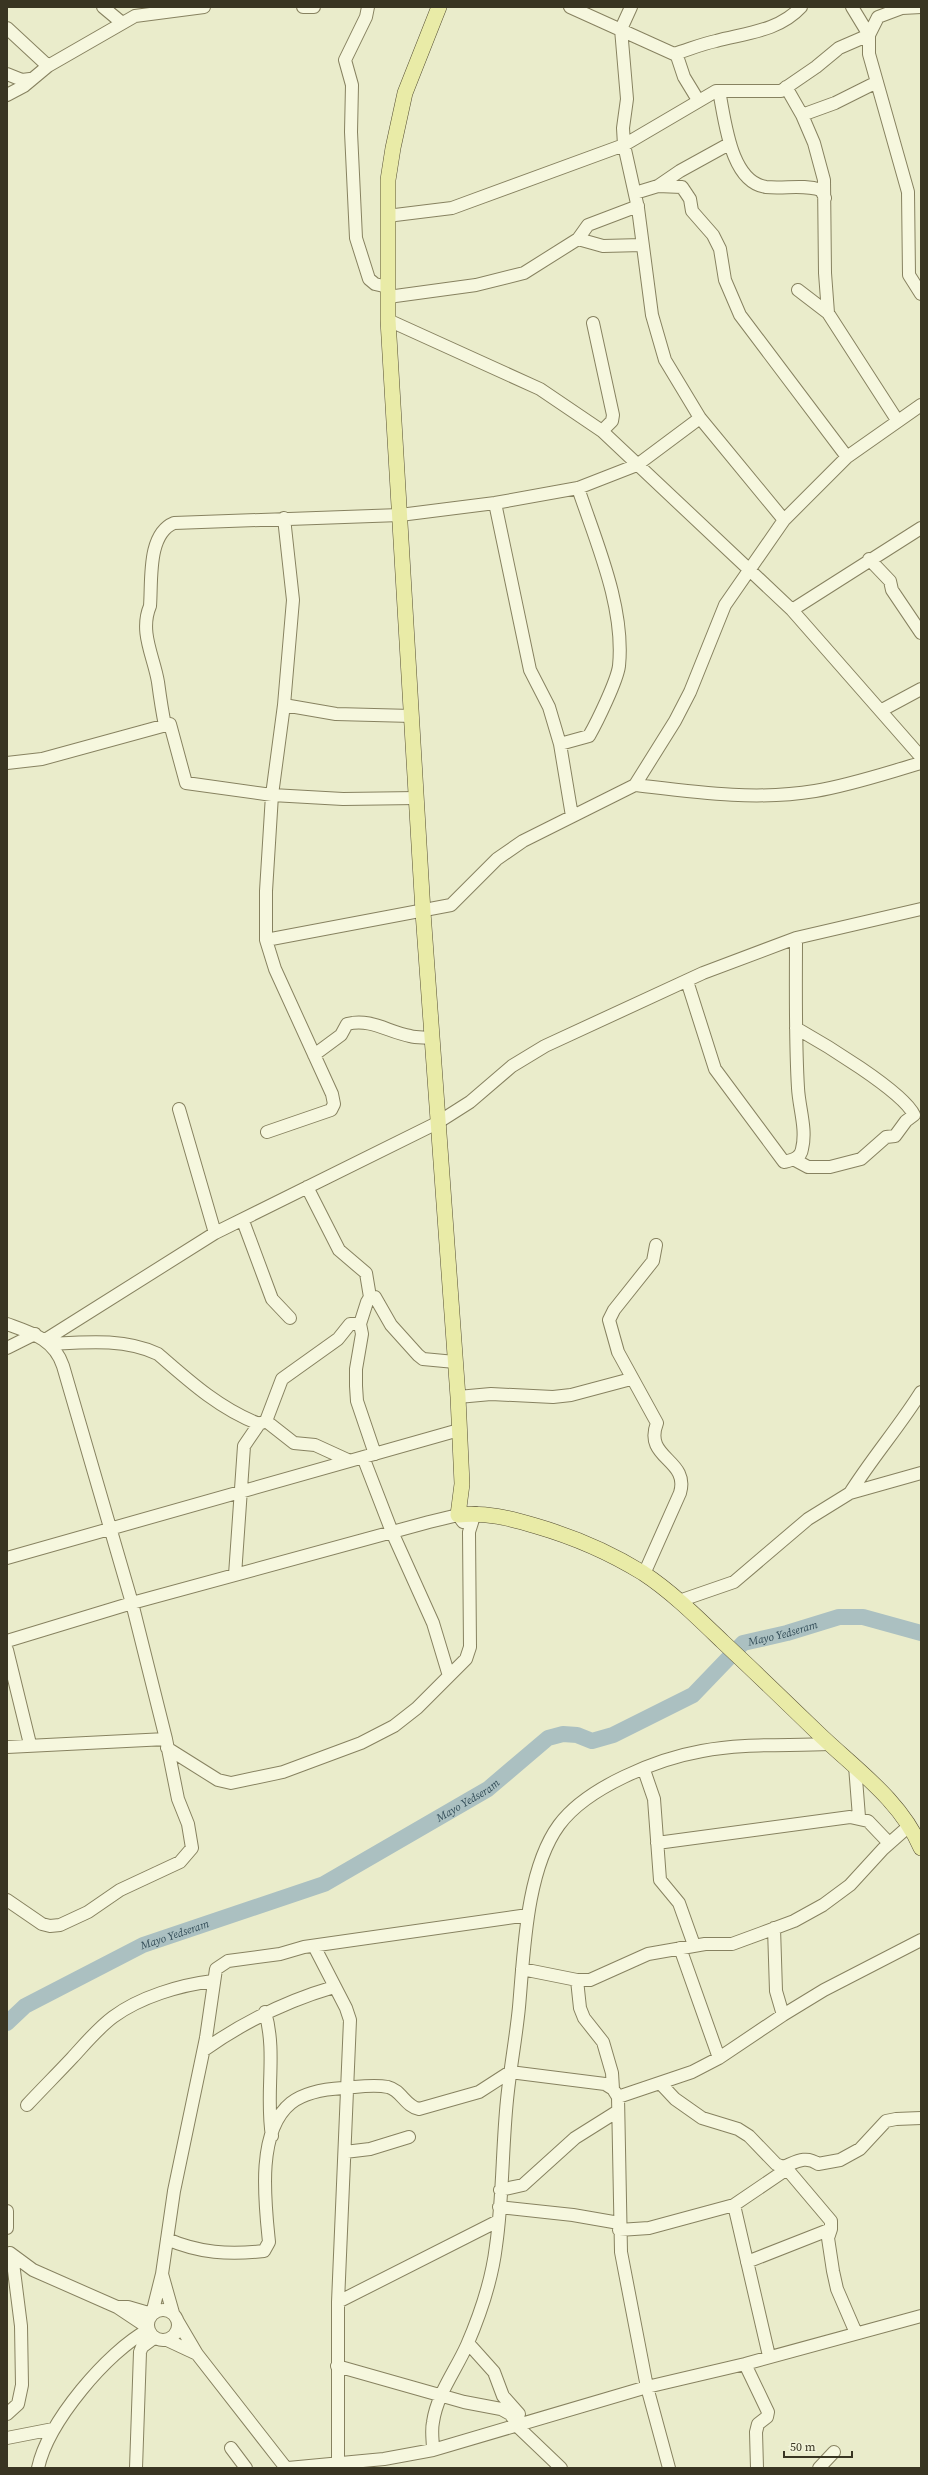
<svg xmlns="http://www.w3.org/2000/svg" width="928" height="2475" viewBox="0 0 928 2475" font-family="'Source Serif 4',serif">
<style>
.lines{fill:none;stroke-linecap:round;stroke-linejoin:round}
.river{stroke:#abc0c1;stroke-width:16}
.minor-casing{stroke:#878260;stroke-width:14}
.major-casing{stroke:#564f34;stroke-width:16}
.minor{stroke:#f6f7de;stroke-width:12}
.major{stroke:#e9eba7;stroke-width:15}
.labels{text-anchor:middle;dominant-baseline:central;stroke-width:4;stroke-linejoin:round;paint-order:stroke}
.water-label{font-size:11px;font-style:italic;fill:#334d58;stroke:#f2f4da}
</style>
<rect width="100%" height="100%" fill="#eaeccb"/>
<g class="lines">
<!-- river -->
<path class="river" id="s1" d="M7,2023L25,2006L143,1945L324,1884L488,1789L548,1738L563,1734L577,1735L592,1741L613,1735L693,1695L743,1643L787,1633L839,1617H863L921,1633"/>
<!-- minor casing -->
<g class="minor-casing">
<path id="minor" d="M103,7L121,22
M303,7H314
M368,7L366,17L345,60L352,85L351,132L356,238L369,279L375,284L388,287
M570,7L674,54C688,50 701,44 716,41C746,33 779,31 801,7
M631,7L621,29L627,99L623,128L624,145L638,208L652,315L665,360L700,418L784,520
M852,7L869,35
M921,7L902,8L878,17L869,35V54L908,192L909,275L921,294
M7,28L48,66
M676,53L684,77L698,100
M7,74L22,80L30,79
M786,87L802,115L814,143L824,180L825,273L828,313
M719,91C725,119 730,182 766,187C785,189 803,184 821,190L825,198
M7,95L24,86L48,66L135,16L204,7
M802,115L835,103L877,82
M658,186L680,171L729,144
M635,193L658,186L682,187L690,199L692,211L713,235L720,249L725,280L740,315L847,457
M387,216L452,208L624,145L716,91H781L816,67L839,48L869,35
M578,239L603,246L642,245
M798,290L828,313L897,420
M388,297L476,285L524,273L578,239L588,225L638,206
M388,320L540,389L602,431L792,610L921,757
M593,323L613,415L612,421L602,431
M495,503L530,670L549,707L560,744L572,816
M869,559L890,581L892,590L921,633
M792,610L921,528
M284,705L336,714L412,716
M882,710L921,689
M165,725C162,711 160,697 158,682C154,657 139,632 150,606C152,581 147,534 174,523L400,515L495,503L578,488L637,465L700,418
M560,744L589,736C597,722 617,681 619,666C625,607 596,542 578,488
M7,763L42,759L170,724L186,783L272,795L343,799L417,798
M635,785C694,792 755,801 815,791C851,785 886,773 921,763
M266,940L451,905L497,859L523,841L635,785L675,721L690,692L725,605L784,520L847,457L921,405
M687,981L715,1069L784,1162C792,1160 801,1158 802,1149C807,1129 799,1108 798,1088C795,1038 796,988 796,938
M314,1055L341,1035L347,1024C371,1018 388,1032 410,1036C417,1038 424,1037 432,1038
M179,1109L215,1233
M267,1132L331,1110L334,1104L332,1094L275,969L266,940V891L272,795L284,705L293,600L284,518
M795,1160L808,1167H830L861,1159L886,1137L895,1136L906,1121L914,1115C903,1091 821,1042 796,1028
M307,1187L339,1250L366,1273L370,1297L367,1302L360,1324L362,1334L356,1369V1386L357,1401L375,1454
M243,1221L272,1299L290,1318
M370,1297H375L391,1325L418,1355L423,1359L455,1362
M7,1324C32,1333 54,1339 63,1366L132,1603L166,1739L178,1799L188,1824L192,1848L180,1862L120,1890L88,1912L60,1925L50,1926L42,1924L7,1900
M45,1340L215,1233L437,1123L470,1102L512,1066L545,1046L703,973L796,938L921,909
M50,1344C85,1342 125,1338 158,1354C190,1382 220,1409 259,1424
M7,1348L35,1334
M458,1397L491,1394L553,1397L571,1395L631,1379
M266,1421L294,1443L315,1445L350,1461
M363,1457L392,1532L433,1623L449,1676
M850,1493C872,1458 899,1427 921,1392
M7,1558L459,1430
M644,1574L680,1493C690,1459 643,1459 657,1423L618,1352L609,1320L614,1310L653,1261L656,1245
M235,1575L244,1446L259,1424L266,1421L282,1379L338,1339L350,1324H360
M679,1601L734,1582L808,1519L850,1493L921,1473
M7,1641L132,1603L429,1522L458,1515L463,1522
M7,1650L30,1744
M7,1747L166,1739
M167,1748L218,1780L231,1783L283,1772L361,1743L394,1726L417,1708L466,1659L470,1647L469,1532L475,1513
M855,1766L859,1817
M644,1770L654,1799L660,1880L679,1903L694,1945
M657,1843L850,1817L868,1821L889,1843
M774,1928L776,1991L783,2015
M314,1946L346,2008L350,2020L338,2302V2463
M680,1948L719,2058
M522,1969L577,1980H590L648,1954L705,1944H732L762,1933L794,1921L823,1905L850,1885L883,1849L909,1826
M577,1980L580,2008L584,2018L603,2042L612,2073L613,2089
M265,2012C277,2053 265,2094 272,2136
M204,2050C245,2021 286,2001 334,1987
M660,2083L675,2099L702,2118L738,2129L749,2136L776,2164L787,2169L831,2221V2229L828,2238L833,2271L837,2289L856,2333
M618,2097L692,2072L719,2058L783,2015L824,1990L921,1940
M27,2105C42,2089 57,2074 72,2058C85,2044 97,2029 113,2017C140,1997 180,1985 213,1981
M345,2152L370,2149L409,2137
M783,2167C796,2162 806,2155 818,2164L840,2160L860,2149L886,2121L896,2119L921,2118
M500,2190L523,2185L575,2138L618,2111
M734,2205L769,2356
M499,2207L573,2215L619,2223
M7,2211V2228
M619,2230L649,2228L734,2205L787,2169
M167,2239C199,2253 229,2255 264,2251L269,2242C265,2203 256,2131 291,2103C305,2092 326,2089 343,2088C358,2087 373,2084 388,2087C401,2090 406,2107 419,2109L479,2092L510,2072L605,2084L613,2089L618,2097L621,2252L647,2387L669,2468
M10,2253L33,2270L117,2307L147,2327
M747,2262L831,2229
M162,2274L173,2313
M338,2302L498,2221
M117,2307H128L152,2314
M148 2325a15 15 0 1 1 30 0a15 15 0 1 1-30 0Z
M152,2314L162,2274L174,2191L206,2038L216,1969L228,1961L280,1954L304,1947L528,1915
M177,2320L197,2354L286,2468
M167,2340L197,2354
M468,2343L494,2372L503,2396L519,2414
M745,2364L768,2412L767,2417L758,2424L756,2432L757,2468
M337,2366L464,2402L501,2409L510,2414L519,2426
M7,2414L18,2404L22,2385L21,2326L12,2255
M517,2426L561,2468
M7,2438L53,2429
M231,2448L246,2468
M433,2450C433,2441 431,2431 433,2422C437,2394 456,2370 467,2345C480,2315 492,2279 496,2246C503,2198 502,2149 507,2100C510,2069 516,2038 519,2007C524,1952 526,1870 559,1825C587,1787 657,1759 702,1751C743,1743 788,1746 829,1744
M38,2468C48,2422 107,2352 148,2330
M136,2468L140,2352L142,2347L154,2338
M288,2468L384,2459L433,2450L647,2387L745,2364L921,2316
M819,2468L834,2452"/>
</g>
<!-- major casing -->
<g class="major-casing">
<path id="major" d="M439,7L405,93L393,148L388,180V320L423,912L458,1397L462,1484L458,1515C485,1512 510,1518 536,1526C574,1537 609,1552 643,1573C672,1592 698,1618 723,1642C755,1672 786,1702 817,1732C854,1768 900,1799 921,1848"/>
</g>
<!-- minor -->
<use href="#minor" class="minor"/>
<!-- major -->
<use href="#major" class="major"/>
</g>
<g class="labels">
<!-- water labels -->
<g class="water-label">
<text stroke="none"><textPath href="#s1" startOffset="887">Mayo Yedseram</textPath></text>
<text stroke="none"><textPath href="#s1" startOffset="515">Mayo Yedseram</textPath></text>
<text stroke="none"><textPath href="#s1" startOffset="191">Mayo Yedseram</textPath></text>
</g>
</g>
<!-- border -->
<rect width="928" height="2475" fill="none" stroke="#393522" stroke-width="16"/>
<!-- scale -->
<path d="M784 2451v6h68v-6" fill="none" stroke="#393522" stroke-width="2"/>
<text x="790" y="2451" font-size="12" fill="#393522" stroke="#f2f4da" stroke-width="3" paint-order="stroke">50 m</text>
</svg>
